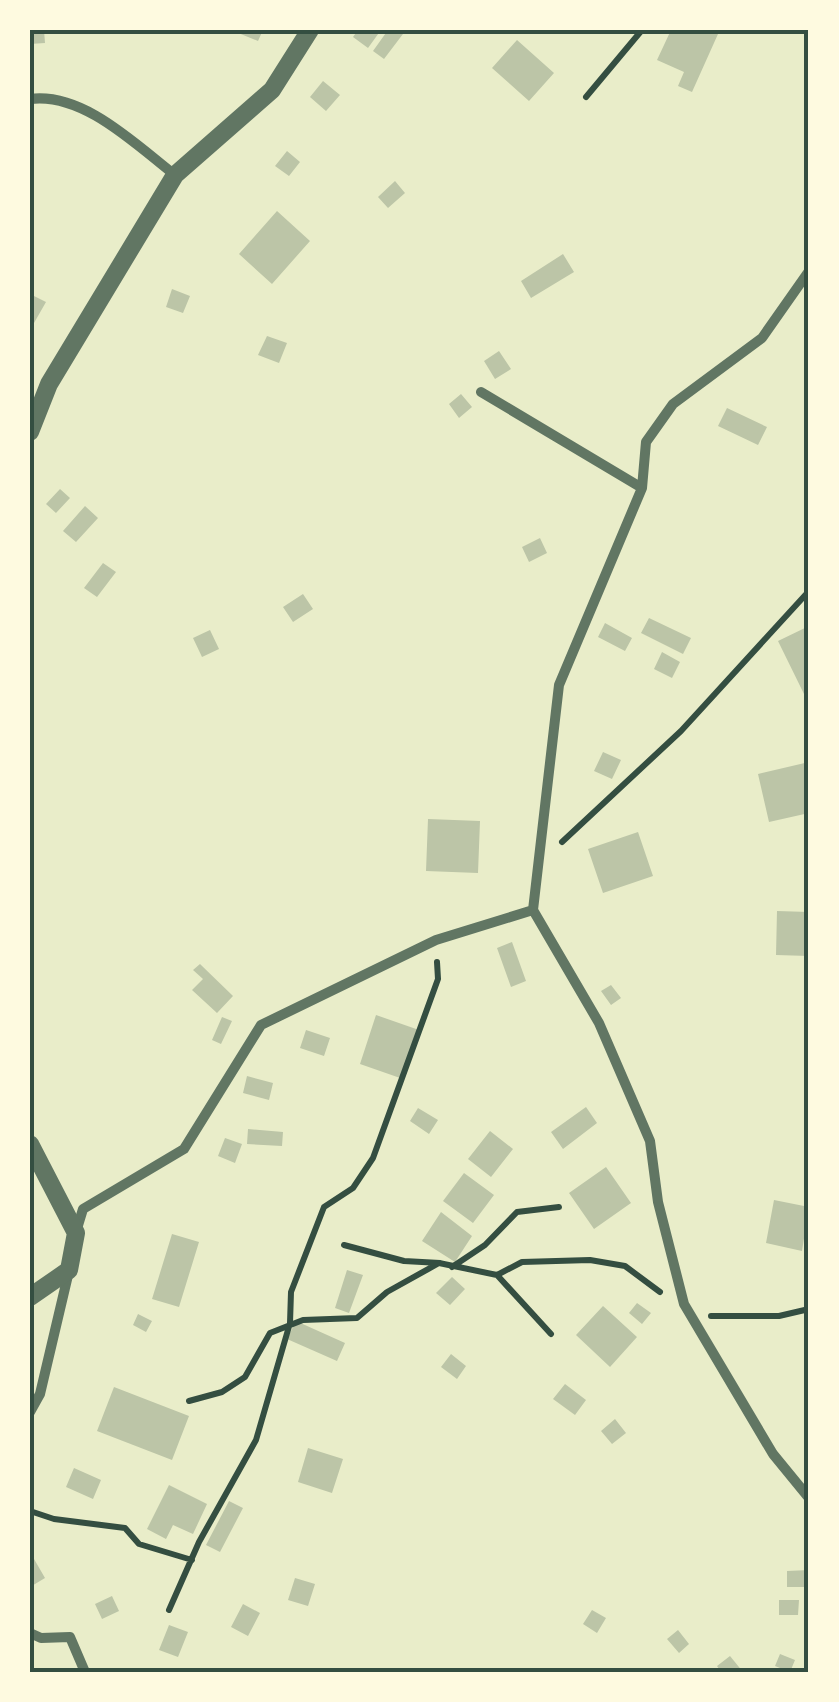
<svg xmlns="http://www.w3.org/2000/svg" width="839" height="1702" viewBox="0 0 839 1702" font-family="Mulish,sans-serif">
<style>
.building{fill:#bcc5a7}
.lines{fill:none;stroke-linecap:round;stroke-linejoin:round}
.path{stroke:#344e41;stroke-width:6}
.minor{stroke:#617663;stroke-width:10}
.tertiary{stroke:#617663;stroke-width:18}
.neatline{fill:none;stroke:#344e41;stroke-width:4}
</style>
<rect width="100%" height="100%" fill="#e9edc9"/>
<!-- building -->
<path class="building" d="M30,30H44L45,43L30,44Z
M231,30H263L258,41Z
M358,30H381L368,48L353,37Z
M388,30H406L384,59L373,51Z
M671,30L718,34L692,92L678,86L684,72L657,60Z
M517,40L554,73L529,101L492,68Z
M323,81L340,95L326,111L310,97Z
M287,151L300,162L289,176L275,166Z
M395,181L405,193L388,208L378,197Z
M277,211L310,241L272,284L239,254Z
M563,254L574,272L531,298L521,281Z
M172,289L190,296L183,313L166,307Z
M30,294L46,302L30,330Z
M267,336L287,343L279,363L258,355Z
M499,351L511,369L495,379L484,361Z
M461,394L472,407L459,418L449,404Z
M727,408L767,427L758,445L718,426Z
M60,489L70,498L56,513L46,504Z
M85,506L98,518L76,542L63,531Z
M540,538L547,553L529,562L522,547Z
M103,563L116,572L97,597L84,588Z
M303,594L313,609L293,622L283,607Z
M649,618L691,638L683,654L641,633Z
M605,623L632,638L625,651L598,637Z
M809,626V691L804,694L778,641Z
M210,630L219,649L202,657L193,638Z
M662,652L680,662L672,678L654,669Z
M603,752L621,760L612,779L594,771Z
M809,762V813L769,822L758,774Z
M428,819L480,821L478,873L426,871Z
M638,832L653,876L603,893L588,849Z
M777,911L809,912V956L776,955Z
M512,942L526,981L511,987L497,948Z
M200,964L233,996L217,1013L192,990L203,979L193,970Z
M611,985L621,998L611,1005L601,991Z
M376,1015L419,1030L403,1079L360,1064Z
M222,1017L232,1021L221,1044L212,1040Z
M306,1030L330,1038L324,1056L300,1048Z
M247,1076L273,1083L269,1100L243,1093Z
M586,1107L597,1123L563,1149L551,1132Z
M418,1108L438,1120L429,1134L410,1121Z
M248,1129L283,1132L282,1146L247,1144Z
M490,1131L513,1149L491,1177L468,1159Z
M225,1138L242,1144L235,1163L218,1156Z
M606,1167L631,1203L594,1229L569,1193Z
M464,1173L494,1195L473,1223L443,1201Z
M774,1200L809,1207L802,1251L766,1243Z
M441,1212L472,1236L455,1262L422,1241Z
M172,1234L199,1242L179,1307L152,1299Z
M347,1270L363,1275L349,1313L335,1308Z
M452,1277L465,1289L450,1305L436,1293Z
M637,1303L651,1313L642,1324L629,1313Z
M603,1306L637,1337L610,1367L576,1335Z
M138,1314L152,1321L146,1332L133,1325Z
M296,1321L345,1343L337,1361L287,1339Z
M451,1354L466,1366L457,1379L441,1367Z
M565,1384L586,1400L575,1415L553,1399Z
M114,1387L189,1416L172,1460L97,1431Z
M615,1419L626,1433L612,1444L601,1431Z
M308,1448L343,1459L332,1493L298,1482Z
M74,1468L101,1480L93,1499L66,1487Z
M169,1485L207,1504L193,1534L173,1525L166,1539L147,1529Z
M229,1501L243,1508L220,1552L206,1545Z
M30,1552L45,1578L30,1587Z
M809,1570V1587H787V1571Z
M295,1578L315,1584L308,1606L288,1600Z
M112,1596L119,1611L102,1619L95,1604Z
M779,1600H799L798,1615H779Z
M243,1604L260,1613L248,1636L231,1627Z
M592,1610L606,1618L597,1633L583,1624Z
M169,1625L188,1632L178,1657L159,1650Z
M678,1630L689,1644L679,1653L667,1639Z
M780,1654L795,1660L790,1672L775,1666Z
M730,1656L743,1672H721L717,1666Z"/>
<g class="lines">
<!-- path -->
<path class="path" d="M586,97L642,30
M562,842L681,731L809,591
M344,1245L404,1261L440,1263
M452,1267L485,1245L517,1212L559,1207
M497,1275L551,1334
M711,1316H779L809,1309
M189,1401L222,1392L245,1377L270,1333L303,1320L357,1318L387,1292L439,1263L497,1275L522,1262L590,1260L625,1266L660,1292
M30,1511L54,1519L125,1528L139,1544L192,1560
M169,1610L199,1542L256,1440L290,1323L291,1292L324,1207L353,1188L373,1158L438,979L437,962"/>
<!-- minor -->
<path class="minor" d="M30,99C83,92 135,144 175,175
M481,392L642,488
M533,910L599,1023L650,1141L658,1202L684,1304L773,1454L809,1498
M76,1232L83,1209L184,1149L261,1025L436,940L533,910L559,685L642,488L646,442L673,404L762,338L809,271
M30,1412L40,1394L69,1271
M30,1633L41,1638L70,1637L85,1672"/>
<!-- tertiary -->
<path class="tertiary" d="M30,432L49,384L175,175L272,90L310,30
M30,1144L76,1233L69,1270L30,1297"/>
</g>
<!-- border -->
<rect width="839" height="1702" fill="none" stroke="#fefae0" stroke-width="65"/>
<rect x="32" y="32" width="774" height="1638" class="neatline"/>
</svg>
